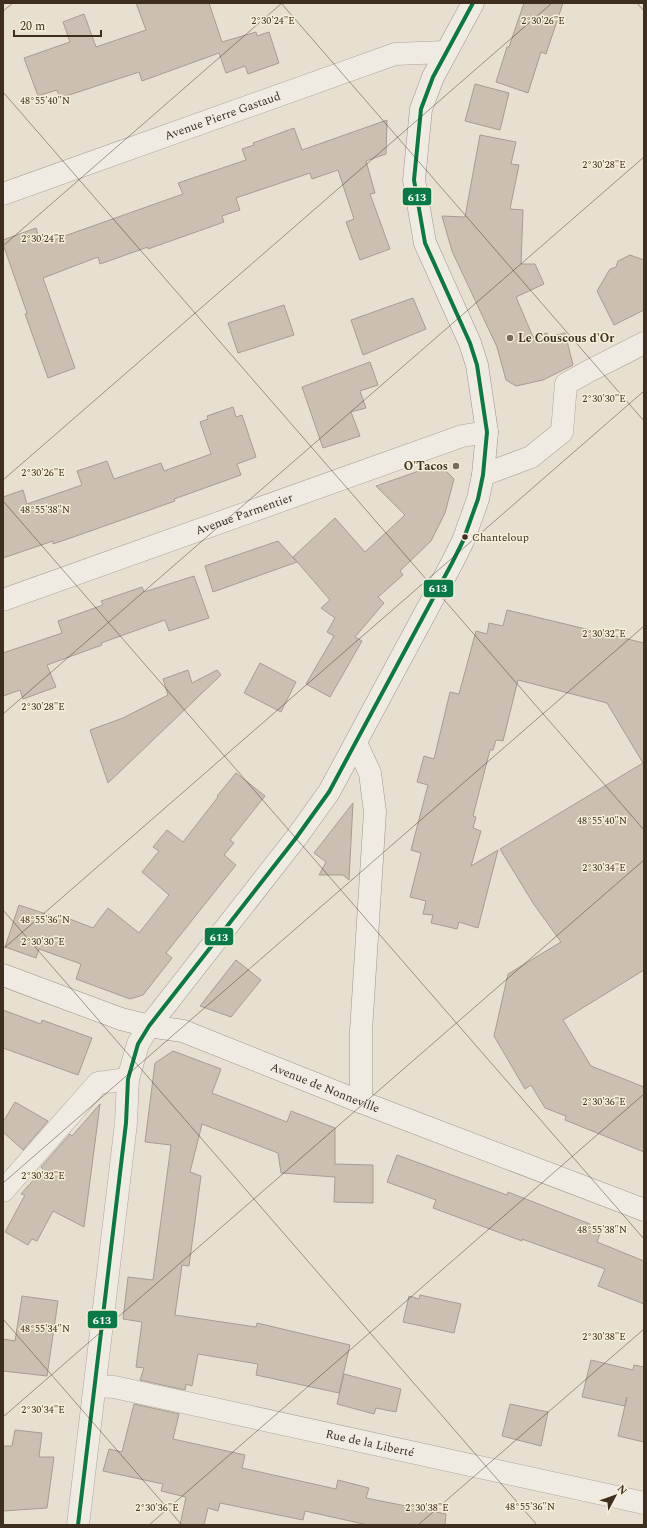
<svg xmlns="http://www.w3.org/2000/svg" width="647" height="1528" viewBox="0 0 647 1528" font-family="Spectral,serif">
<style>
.building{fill:#cbbfb2;stroke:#a89c90}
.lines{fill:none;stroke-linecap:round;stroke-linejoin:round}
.street-casing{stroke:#ada599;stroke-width:23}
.secondary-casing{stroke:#9c958a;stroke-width:23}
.street{stroke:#efebe3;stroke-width:22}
.secondary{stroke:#efebe3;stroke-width:22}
.bus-1-casing{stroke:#f7eed8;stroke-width:7}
.bus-1{stroke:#097a47;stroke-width:4}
.ticks{fill:none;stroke:#3d2e20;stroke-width:1;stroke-opacity:0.45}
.poi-dot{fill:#786c5e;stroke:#f7eed8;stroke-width:1.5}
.bus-dot{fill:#3d2e20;stroke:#f7eed8;stroke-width:1.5}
.labels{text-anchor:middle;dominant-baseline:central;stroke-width:3;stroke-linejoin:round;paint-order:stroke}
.bus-label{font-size:11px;fill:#3d2e20;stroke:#f7eed8;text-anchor:start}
.street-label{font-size:12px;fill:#3d2e20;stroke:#f7eed8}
.poi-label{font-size:12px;font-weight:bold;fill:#3d2e20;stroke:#f7eed8;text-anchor:start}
.ticks-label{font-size:10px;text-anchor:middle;fill:#3d2e20;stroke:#f7eed8;stroke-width:3;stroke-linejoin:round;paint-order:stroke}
.line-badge{stroke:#f7eed8;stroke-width:1.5}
.badge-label{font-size:11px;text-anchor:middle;font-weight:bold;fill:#fff}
</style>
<rect width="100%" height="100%" fill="#e7e0d1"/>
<!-- building -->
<path class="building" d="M136,3H209L222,42L256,32L257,36L269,32L279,63L248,74L245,66L226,73L219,53L142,81L139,72L60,98L57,90L38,96L24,58L70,42L63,22L84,14L96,47L146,30Z
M524,3H563L546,54L541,52L528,93L496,82L507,47H509Z
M475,84L509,93L500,130L465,121Z
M387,120L386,154L366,161L375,193L370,194L390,249L360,260L346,222L354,219L338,170L312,179L310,173L236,198L240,210L222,216L224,222L148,249V247L100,264L98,257L43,278L75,368L48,378L25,314L27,313L3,244V240L36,228L40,241L55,235L56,239L183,194L178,183L246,160L242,149L254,145L253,143L294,128L302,150Z
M480,135L516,142L511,164L519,165L510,209L523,210L521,264H535L544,284L516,297L533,337L547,333L548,337L565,333L573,365L543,380L516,386L506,380L497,347L452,251L442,216L465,217Z
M630,255L644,260V310L614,325L597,291L610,269L616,267L618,261Z
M413,298L426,329L363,355L351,320Z
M284,305L294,335L238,353L228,323Z
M370,362L378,385L360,391L366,408L351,412L360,436L323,448L302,387Z
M233,407L236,417L242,415L256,457L237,464L241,475L174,499L175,501L82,534L53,544V541L3,558V497L23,490L27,504L82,485L77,471L107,461L114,479L161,463L164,471L211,454L200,422L208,419L207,416Z
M439,464L454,479L445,513L431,541L400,571L403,575L378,597L384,603L355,637L362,641L330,697L306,684L334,636L327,632L335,618L321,608L330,600L293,557L335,518L365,552L405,515L376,486Z
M278,541L297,562L213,592L205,566Z
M194,576L209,618L169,631L165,620L101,643L102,645L47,665L56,687L23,699L20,690L3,696V653L62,633L58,621L103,605L101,601L142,587L144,592Z
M507,610L644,643V970L563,1020L591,1066L644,1087V1152L565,1120L566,1116L545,1108L531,1085L525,1089L494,1036L508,974L561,942L533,903L500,849L643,763L607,703L518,680L503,741L496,740L493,750H490L473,816L476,817L473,828L481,831L471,866L498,850L478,928L459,922L457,929L431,923L433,915L423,914L426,901L410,897L421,853L411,850L428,785L417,782L424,756L434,759L450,692L459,694L476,631L487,634L489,623L503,626Z
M260,663L296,682L281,712L244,693Z
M188,670L192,683L217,670L221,675L108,783L90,730L123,718L168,695L163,679Z
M236,773L265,796L230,840L234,843L224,855L236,865L166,953L172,958L143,995L130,999L76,979L81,964L39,949L36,958L5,947L19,905L61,919L62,916L93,928L108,908L139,933L169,895L142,872L159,851L153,847L167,830L183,842L218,797L217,796Z
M353,803L349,880L343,875H319L326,862L314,853Z
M236,960L261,980L231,1017L200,1006Z
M3,1010L41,1024L42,1020L92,1038L78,1075L3,1048Z
M173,1051L221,1069L212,1093L287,1122L291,1111L335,1128V1164L373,1165V1203L334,1202L335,1177L281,1173L278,1153L202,1124L190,1172L201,1176L189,1266L182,1265L175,1315L256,1327L257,1323L350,1345L339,1393L256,1375L258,1364L198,1354L192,1386L186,1384L185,1390L140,1380L144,1368L136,1367L142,1322L123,1319L128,1277L153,1280L171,1145L145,1142L155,1063Z
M15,1102L48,1121L23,1150L3,1132V1122Z
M100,1104L84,1227L53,1211L37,1241L32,1239L28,1245L5,1232L25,1195L21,1194L43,1169L41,1167L70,1134L72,1136Z
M397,1155L507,1195L508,1192L590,1224L588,1227L601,1231L597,1242L644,1261V1304L598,1286L605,1269L522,1239V1241L433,1208L436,1200L387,1182Z
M420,1295L461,1304L454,1333L403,1322L409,1296L419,1299Z
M22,1296L58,1301L47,1376L3,1371V1339L15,1341Z
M591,1360L633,1370L634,1365L644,1367V1442L618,1436L627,1397L625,1406L582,1397Z
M344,1374L401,1389L396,1412L376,1408L374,1414L337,1404Z
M134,1404L179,1414L173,1439L245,1455L242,1468L336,1489L338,1480L369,1488L366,1498L446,1514L445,1525H368L305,1511L303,1520L220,1503L218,1511L208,1508L204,1525H180L186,1497L161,1491L163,1484L103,1471L109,1449L122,1452Z
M510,1404L548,1412L541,1446L502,1436Z
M15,1430L42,1433L39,1457H54L47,1508L3,1511V1446H12Z"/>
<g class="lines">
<!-- street casing -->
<g class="street-casing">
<g id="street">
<path id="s1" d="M3,194L395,54L445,52"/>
<path d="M483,475L531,457L562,432L566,384L589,371L644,343"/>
<path id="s2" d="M3,600L462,436L487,432"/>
<path d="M3,1191L98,1083L128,1079"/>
<path id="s3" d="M96,1386L114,1387L644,1503"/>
<path d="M78,1525L126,1123L128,1079L138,1044L149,1026"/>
</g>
</g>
<!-- secondary casing -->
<g class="secondary-casing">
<g id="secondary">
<path d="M356,743L370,773L375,812L361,1031V1102"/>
<path id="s4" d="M3,975L121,1019L149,1026L183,1031L361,1102L644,1210"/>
<path d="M149,1026L296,838L329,792L452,563L463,541L478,499L483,475L487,432L477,365L470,343L425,243L414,180L421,109L433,77L473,3"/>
</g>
</g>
<!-- street -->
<use href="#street" class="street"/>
<!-- secondary -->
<use href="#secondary" class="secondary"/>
<!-- bus-1 casing -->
<g class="bus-1-casing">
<path id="bus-1" d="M78,1525L126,1123L128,1079L138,1044L149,1026L296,838L329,792L452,563L463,541L478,499L483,475L487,432L477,365L470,343L425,243L414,180L421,109L433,77L473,3"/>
</g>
<!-- bus-1 -->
<use href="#bus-1" class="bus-1"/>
</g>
<!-- ticks -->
<path class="ticks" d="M281,3L644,421M637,3L644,11M3,11L13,3M3,92L644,830M3,246L282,3M3,480L552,3M3,501L644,1239M3,714L644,157M3,910L537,1525M3,949L644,391M3,1183L644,626M3,1319L182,1525M3,1417L644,860M149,1525L644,1094M418,1525L644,1329"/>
<!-- markers -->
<g class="poi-dot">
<circle cx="510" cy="338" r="4"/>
<circle cx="456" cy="466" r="4"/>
</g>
<circle class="bus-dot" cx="465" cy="537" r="3.5"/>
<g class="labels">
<!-- bus labels -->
<g class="bus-label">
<text x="472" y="537">Chanteloup</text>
</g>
<!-- street labels -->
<g class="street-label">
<text stroke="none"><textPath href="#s1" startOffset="233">Avenue Pierre Gastaud</textPath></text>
<text stroke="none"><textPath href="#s2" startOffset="256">Avenue Parmentier</textPath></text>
<text stroke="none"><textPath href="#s4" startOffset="342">Avenue de Nonneville</textPath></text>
<text stroke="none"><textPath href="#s3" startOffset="280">Rue de la Liberté</textPath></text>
</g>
<!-- poi labels -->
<g class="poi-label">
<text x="518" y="338">Le Couscous d'Or</text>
<text x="448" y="466" text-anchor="end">O'Tacos</text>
</g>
</g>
<g class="ticks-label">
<text x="273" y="24">2°30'24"E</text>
<text x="543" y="24">2°30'26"E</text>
<text x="45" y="104">48°55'40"N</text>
<text x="604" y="168">2°30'28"E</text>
<text x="43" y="242">2°30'24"E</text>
<text x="604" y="402">2°30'30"E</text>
<text x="43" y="476">2°30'26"E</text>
<text x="45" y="513">48°55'38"N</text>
<text x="604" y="637">2°30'32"E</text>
<text x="43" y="710">2°30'28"E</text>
<text x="602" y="824">48°55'40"N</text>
<text x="604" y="871">2°30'34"E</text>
<text x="45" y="923">48°55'36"N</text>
<text x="43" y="945">2°30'30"E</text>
<text x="604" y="1105">2°30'36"E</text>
<text x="43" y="1179">2°30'32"E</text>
<text x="602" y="1233">48°55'38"N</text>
<text x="45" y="1332">48°55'34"N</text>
<text x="604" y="1340">2°30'38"E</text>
<text x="43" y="1413">2°30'34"E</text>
<text x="530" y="1510">48°55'36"N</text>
<text x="157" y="1511">2°30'36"E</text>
<text x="427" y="1511">2°30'38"E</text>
</g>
<g class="line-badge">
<rect x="402" y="187" width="30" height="19" rx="4" fill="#097a47"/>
<rect x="423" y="579" width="31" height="19" rx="4" fill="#097a47"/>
<rect x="204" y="927" width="30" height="19" rx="4" fill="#097a47"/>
<rect x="87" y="1310" width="31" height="19" rx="4" fill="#097a47"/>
</g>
<g class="badge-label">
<text x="417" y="201">613</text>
<text x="438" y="592">613</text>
<text x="219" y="941">613</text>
<text x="102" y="1324">613</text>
</g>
<!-- border -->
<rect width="647" height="1528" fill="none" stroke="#3d2e20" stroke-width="8"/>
<!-- north arrow -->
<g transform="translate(615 1496) rotate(49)" stroke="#f7eed8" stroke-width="3" paint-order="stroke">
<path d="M0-3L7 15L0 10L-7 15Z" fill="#3d2e20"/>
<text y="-6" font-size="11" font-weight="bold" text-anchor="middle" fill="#3d2e20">N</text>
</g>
<!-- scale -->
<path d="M14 30v6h87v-6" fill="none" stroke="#3d2e20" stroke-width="2"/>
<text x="20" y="30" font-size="12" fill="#3d2e20" stroke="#f7eed8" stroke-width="3" paint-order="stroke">20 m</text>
</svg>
